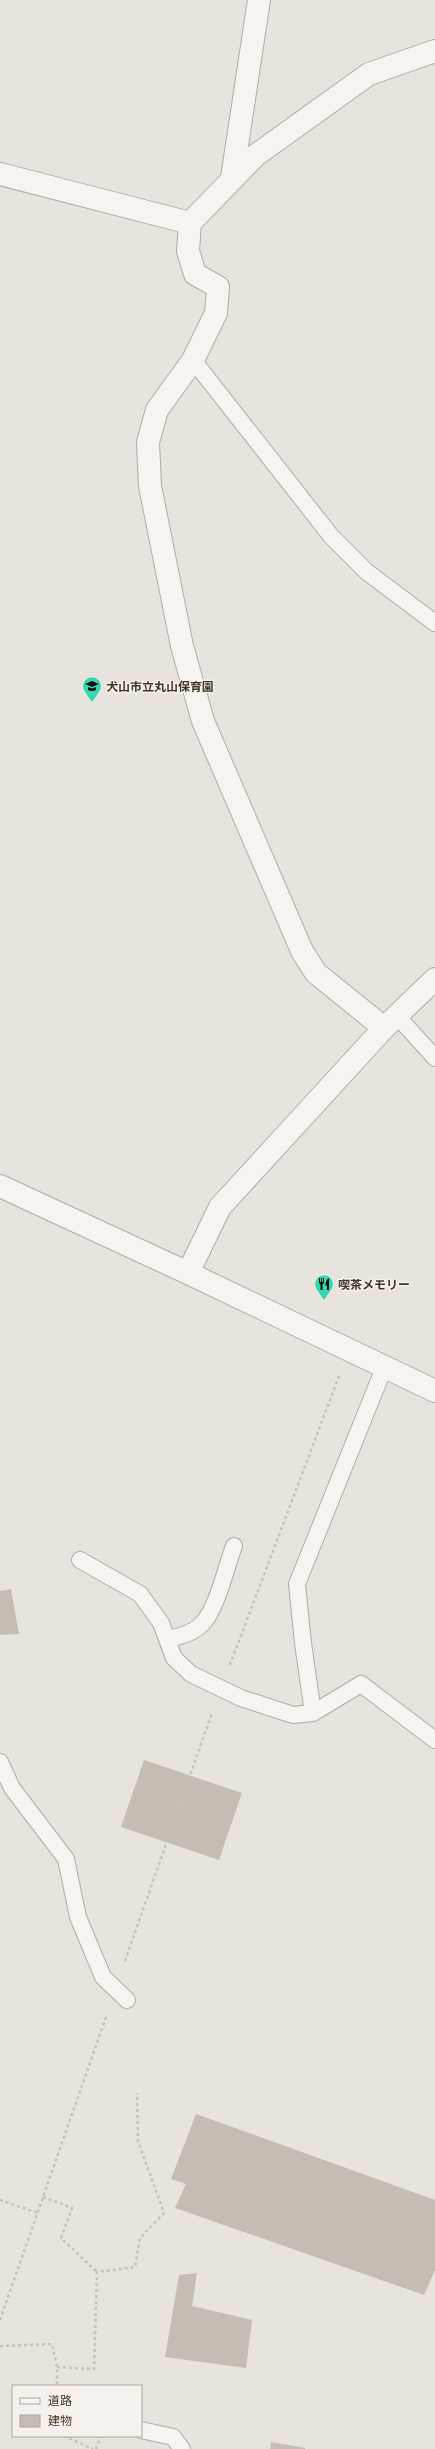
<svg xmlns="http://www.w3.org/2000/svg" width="435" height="2449" viewBox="0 0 435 2449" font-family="Ubuntu,'Noto Sans JP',sans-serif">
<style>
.building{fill:#c5bdb4}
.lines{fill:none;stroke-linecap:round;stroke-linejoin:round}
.lane-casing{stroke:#b2aba2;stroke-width:18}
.street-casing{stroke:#b2aba2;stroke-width:24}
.path{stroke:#c7c1bb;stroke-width:2.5;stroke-dasharray:3 3;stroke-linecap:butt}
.lane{stroke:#f6f3f0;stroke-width:16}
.street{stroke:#f6f3f0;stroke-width:22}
.labels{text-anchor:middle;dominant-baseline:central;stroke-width:3;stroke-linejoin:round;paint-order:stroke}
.poi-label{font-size:12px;font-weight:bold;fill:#403425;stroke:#f6f1ec;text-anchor:start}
</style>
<rect width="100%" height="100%" fill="#e8e3dd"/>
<!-- building -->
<path class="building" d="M11,1589L19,1634L0,1635V1591Z
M144,1760L242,1793L219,1860L121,1827Z
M196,2114L435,2200V2270L424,2295L175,2208L186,2184L171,2179Z
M197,2273L192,2306L252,2320L246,2368L165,2357L179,2275Z
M271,2442L305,2448V2449H270Z"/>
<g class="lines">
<!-- lane casing -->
<g class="lane-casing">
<path id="lane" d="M193,360L331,536L367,572L435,623
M397,1016L435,1058
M80,1560L140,1594L161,1623L174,1658L191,1674L241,1698L293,1715L313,1713L361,1684L435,1740
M169,1639C181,1636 193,1633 202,1624C217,1609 226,1567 234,1546
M313,1713L303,1643L297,1584L384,1368
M0,1762L12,1788L66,1859L78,1917L103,1977L127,2000
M141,2430L173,2437L182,2449"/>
</g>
<!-- street casing -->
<g class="street-casing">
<path id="street" d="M0,174L190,223L256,155L369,74L435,51
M232,178L259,0
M190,223L188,251L195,274L218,287L216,313L193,360L157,410L148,442L150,486L182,646L203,721L302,951L316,973L384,1028
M0,1186L188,1273L435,1391
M188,1273L220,1207L384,1028L435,979"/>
</g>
<!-- path -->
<path class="path" d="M230,1665L339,1376
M125,1961L212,1713
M43,2197L72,2208L61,2238L97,2272
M0,2200L38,2213
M0,2320L106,2017
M0,2346L52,2344L57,2367V2386
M57,2367L94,2369L97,2272L135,2267L140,2238L164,2213L138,2141L137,2093
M64,2436L93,2449
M96,2449L101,2436"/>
<!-- lane -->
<use href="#lane" class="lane"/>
<!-- street -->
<use href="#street" class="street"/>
</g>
<!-- icons -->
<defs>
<g id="school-pin" transform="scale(1)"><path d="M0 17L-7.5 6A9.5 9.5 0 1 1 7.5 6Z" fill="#38d7b1" stroke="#f6f1ec"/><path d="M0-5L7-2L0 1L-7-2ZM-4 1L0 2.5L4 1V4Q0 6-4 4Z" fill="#111"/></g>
<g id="restaurant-pin" transform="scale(1)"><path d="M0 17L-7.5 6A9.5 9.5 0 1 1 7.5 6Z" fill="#38d7b1" stroke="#f6f1ec"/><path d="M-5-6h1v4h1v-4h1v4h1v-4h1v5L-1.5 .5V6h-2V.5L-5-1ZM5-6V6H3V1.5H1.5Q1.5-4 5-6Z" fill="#111"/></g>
</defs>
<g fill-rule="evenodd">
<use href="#school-pin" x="92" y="686"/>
<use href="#restaurant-pin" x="324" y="1284"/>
</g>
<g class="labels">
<!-- poi labels -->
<g class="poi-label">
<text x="106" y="686">犬山市立丸山保育園</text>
<text x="338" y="1284">喫茶メモリー</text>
</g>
</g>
<!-- legend -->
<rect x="12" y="2385" width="130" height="52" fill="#f6f1ec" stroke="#ada59c"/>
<rect x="20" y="2398" width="20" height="6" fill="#f6f3f0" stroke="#ada59c"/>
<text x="48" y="2405" font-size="12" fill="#403425">道路</text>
<rect x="20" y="2415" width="20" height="12" fill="#c5bdb4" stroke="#ada59c"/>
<text x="48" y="2425" font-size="12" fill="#403425">建物</text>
</svg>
